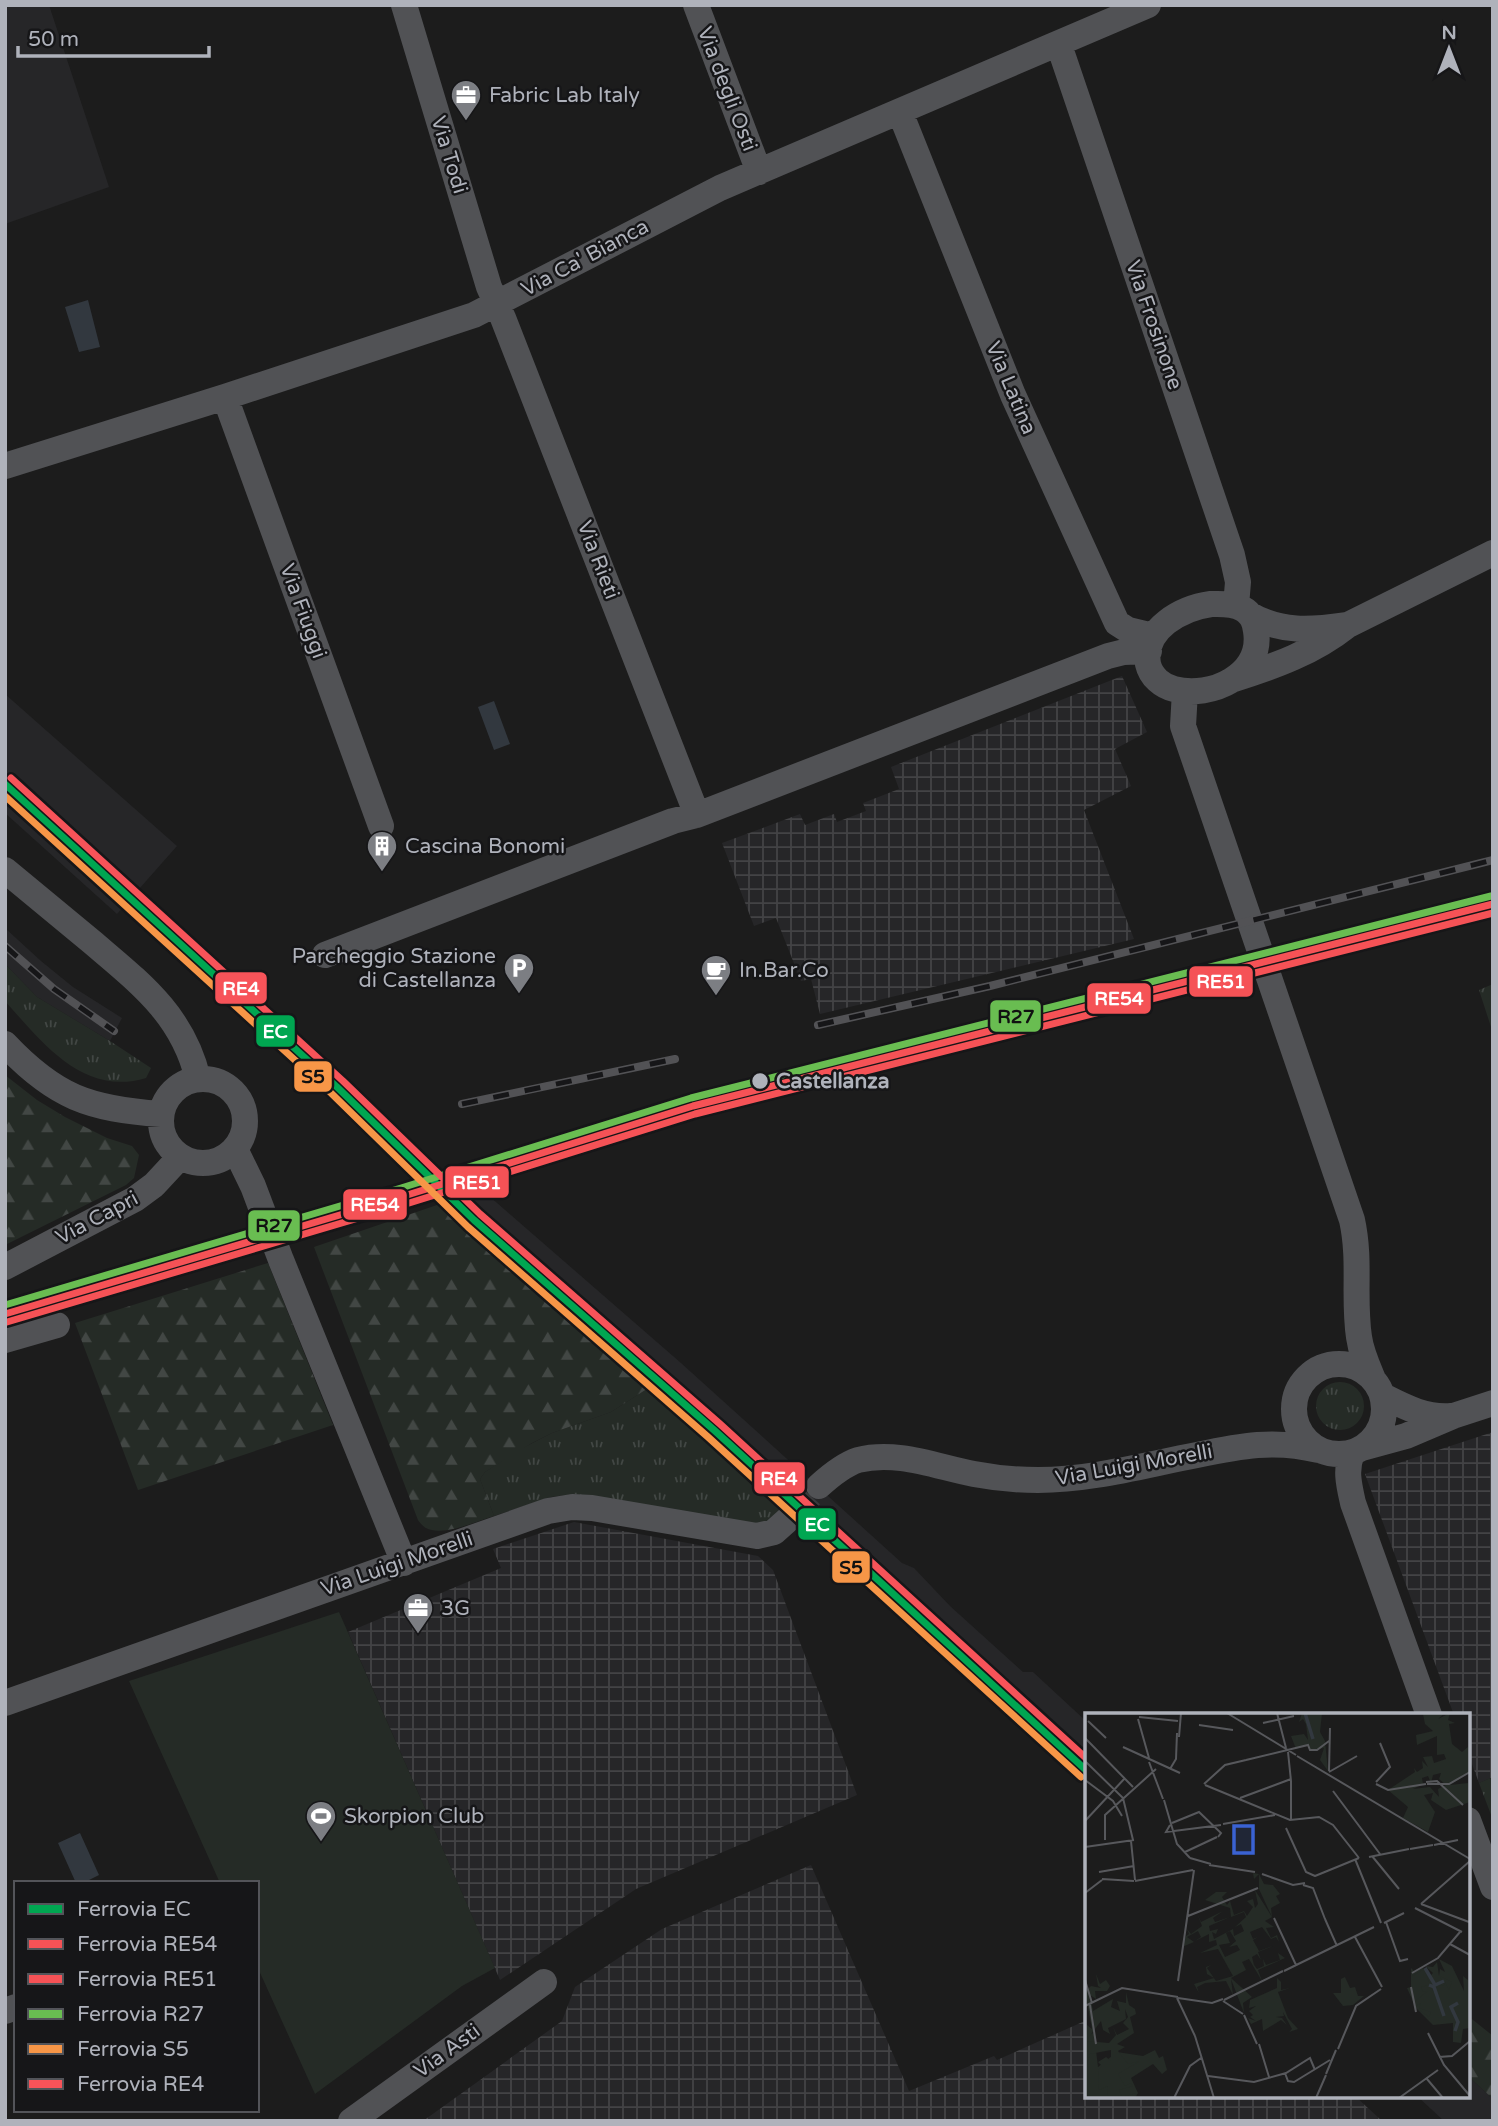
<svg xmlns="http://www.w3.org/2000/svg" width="1498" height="2126" viewBox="0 0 1498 2126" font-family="'Varela Round',sans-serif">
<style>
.built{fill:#262628}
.industrial{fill:url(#industrial-grid)}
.grass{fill:url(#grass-tufts)}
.forest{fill:url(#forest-firs)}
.pitch{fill:#252b26}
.water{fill:#32383f}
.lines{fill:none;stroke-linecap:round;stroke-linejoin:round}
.minor-tunnel{stroke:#393a3c;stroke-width:26;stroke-dasharray:26 13;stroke-linecap:butt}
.minor{stroke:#515255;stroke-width:26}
.rail-casing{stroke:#525255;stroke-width:8}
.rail{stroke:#161618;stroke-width:5;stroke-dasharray:16;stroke-linecap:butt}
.rail-1-casing{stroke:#161618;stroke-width:12}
.rail-2-casing{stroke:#161618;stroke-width:12}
.rail-3-casing{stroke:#161618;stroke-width:12}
.rail-4-casing{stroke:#161618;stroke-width:12}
.rail-5-casing{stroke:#161618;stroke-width:12}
.rail-6-casing{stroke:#161618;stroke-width:12}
.rail-1{stroke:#00a651;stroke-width:7}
.rail-2{stroke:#f55256;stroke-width:7}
.rail-3{stroke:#f55256;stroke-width:7}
.rail-4{stroke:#69bd51;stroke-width:7}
.rail-5{stroke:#f79647;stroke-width:7}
.rail-6{stroke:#f75359;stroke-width:7}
.stop-dot{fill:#afb2bb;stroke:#161618;stroke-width:2.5}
.labels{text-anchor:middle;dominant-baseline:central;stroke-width:5;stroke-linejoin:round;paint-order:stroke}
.street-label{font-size:21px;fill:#afb2bb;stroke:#161618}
.poi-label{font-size:21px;fill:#afb2bb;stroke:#161618;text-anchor:start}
.stop-label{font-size:21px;font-weight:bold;fill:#afb2bb;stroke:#161618;text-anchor:start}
.inset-river{fill:none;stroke:#32383f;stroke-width:3.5}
.inset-road{fill:none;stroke:#57585c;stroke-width:2}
.view{fill:#3a62d2;fill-opacity:0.15;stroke:#3a62d2;stroke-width:3.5}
.inset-edge{fill:none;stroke:#afb2bb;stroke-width:3.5}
.line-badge{stroke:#161618;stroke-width:2.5}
.badge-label{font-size:19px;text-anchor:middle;font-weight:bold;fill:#fff}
.pale-badge-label{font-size:19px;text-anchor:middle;font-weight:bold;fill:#111}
</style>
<defs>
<pattern id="industrial-grid" width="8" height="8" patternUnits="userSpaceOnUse" patternTransform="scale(1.75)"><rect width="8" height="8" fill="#262628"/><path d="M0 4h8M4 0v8" fill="none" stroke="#434345"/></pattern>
<pattern id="grass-tufts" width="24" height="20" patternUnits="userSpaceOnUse" patternTransform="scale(1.75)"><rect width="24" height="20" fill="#252b26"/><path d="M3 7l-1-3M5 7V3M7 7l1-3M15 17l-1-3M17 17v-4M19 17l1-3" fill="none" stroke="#424744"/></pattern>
<pattern id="forest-firs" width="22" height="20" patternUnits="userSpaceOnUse" patternTransform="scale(1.75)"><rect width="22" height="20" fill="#252b26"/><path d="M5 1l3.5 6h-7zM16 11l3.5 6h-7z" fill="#424744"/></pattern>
</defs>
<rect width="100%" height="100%" fill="#1c1c1c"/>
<!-- built -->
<path class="built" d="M5,5H49L109,187L5,224Z
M5,694L177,846L117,914L5,813Z
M5,928L41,961L73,987L122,1018L110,1041L37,997L5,964Z
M473,1182L681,1363L902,1563L914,1568L950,1606L1023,1672H1033L1087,1722V1784L1021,1722L786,1508L434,1199Z
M1468,2076L1493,2099V2121H1444L1417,2096H1468Z"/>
<!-- industrial -->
<path class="industrial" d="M1122,676L1147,732L1115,749L1131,786L1084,810L1134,939L820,1014L811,979L801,981L776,918L754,926L722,843L800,814L805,825L834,814L837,822L866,811L863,803L899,789L891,767Z
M1493,1432V1777L1479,1783L1468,1753V1715H1454L1365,1474Z
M574,1522L758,1556L773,1570L857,1795L636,1889L500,1980L348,1632L501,1568L493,1549Z
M811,1865L909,2091L994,2056L997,2060L1087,2020V2096H1355L1382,2121H423L562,2021L575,1987L662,1929Z"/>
<!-- grass -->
<path class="grass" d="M5,964L37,997L110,1041L151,1068L146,1078C83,1097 42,1042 5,1001Z
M1493,984V1033L1479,990Z
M1316 1406a24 24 0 1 1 48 0a24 24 0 1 1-48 0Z
M650,1387L786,1508L769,1522L755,1527L574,1494L551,1497L494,1516L480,1479L485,1472L519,1450L552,1433L611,1412Z
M1493,1777V1820L1479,1783Z"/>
<!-- forest -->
<path class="forest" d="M5,1075L37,1100L65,1117L107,1138L132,1146L139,1155L134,1178L126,1185L5,1245Z
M440,1204L650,1387L611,1412L552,1433L532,1443L485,1472L480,1479L494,1516C477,1521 443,1537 426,1528C425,1528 419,1522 418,1520L314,1247Z
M268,1263L333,1425L138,1490L75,1323Z
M1468,2016L1493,2036V2099L1468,2076Z"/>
<!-- pitch -->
<path class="pitch" d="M339,1612L495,1968L462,1986L315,2094L257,1966V1883H220L129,1681Z"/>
<!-- water -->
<path class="water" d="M88,300L100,347L79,352L65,307Z
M494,701L510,744L494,750L478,707Z
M80,1833L99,1875L83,1883H76L58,1843Z"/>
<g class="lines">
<!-- minor-tunnel -->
<path class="minor-tunnel" d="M793,1515L819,1486"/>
<!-- minor -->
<path class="minor" d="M404,5L489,287L503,318L697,815
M696,5L759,172
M1059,45L1232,555L1238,582L1236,606
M900,112L1013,395L1117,623L1128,630L1153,636
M225,397L381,826
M5,466L225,397L474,315L720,188L1148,5
M1211,604C1222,604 1233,603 1243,609C1251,613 1255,622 1256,631C1263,675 1211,699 1174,689C1162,686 1151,677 1148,664C1142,629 1182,608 1211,604Z
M1249,614C1280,633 1312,630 1346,625
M1234,679C1276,666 1314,652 1348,625L1493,553
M1185,691L1183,726L1352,1220C1361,1261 1353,1297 1359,1337C1361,1352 1367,1365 1373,1379
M5,870C34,894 63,918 92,942C140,983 183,1015 198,1079
M325,955L673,821L697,815L1108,656L1124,652L1149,651
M5,1044C55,1097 89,1109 161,1114
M161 1121a42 42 0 1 1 84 0a42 42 0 1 1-84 0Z
M235,1149L253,1186L281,1260L404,1563
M5,1267L135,1199L154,1185L180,1157
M5,1340L57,1325
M1294 1409a45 45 0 1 1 90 0a45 45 0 1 1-90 0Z
M1383,1396C1405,1407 1425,1418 1451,1416
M1362,1448L1406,1436L1453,1416L1493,1403
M1352,1453C1345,1470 1349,1485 1353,1503L1429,1715
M819,1486C830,1476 843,1465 858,1460C897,1450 937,1467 974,1474C995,1478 1017,1480 1038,1480C1092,1480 1144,1465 1197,1455C1240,1446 1275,1439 1318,1450
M5,1703L548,1511L572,1507L592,1508L757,1536L774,1532L793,1515
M1468,1820L1493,1887
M5,2011L16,2007
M351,2121L544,1982"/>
<!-- rail casing -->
<g class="rail-casing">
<path id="rail" d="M5,946L54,989L114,1031
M818,1025L990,986L1493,860
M462,1104L675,1059"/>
</g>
<!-- rail -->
<use href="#rail" class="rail"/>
<!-- rail-1 casing -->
<g class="rail-1-casing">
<path id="rail-1" d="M5,784L337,1087L474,1220L714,1430L1087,1771"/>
</g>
<!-- rail-2 casing -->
<g class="rail-2-casing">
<path id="rail-2" d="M5,1314L404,1196L693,1106L1493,904"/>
</g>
<!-- rail-3 casing -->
<g class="rail-3-casing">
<path id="rail-3" d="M7,1322L406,1204L695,1114L1493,913"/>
</g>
<!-- rail-4 casing -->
<g class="rail-4-casing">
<path id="rail-4" d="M5,1305L401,1188L691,1098L1491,896"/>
</g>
<!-- rail-5 casing -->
<g class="rail-5-casing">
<path id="rail-5" d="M5,796L331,1093L468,1227L708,1437L1081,1777"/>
</g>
<!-- rail-6 casing -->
<g class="rail-6-casing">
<path id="rail-6" d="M11,778L343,1081L480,1214L720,1424L1087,1759"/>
</g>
<!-- rail-1 -->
<use href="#rail-1" class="rail-1"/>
<!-- rail-2 -->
<use href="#rail-2" class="rail-2"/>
<!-- rail-3 -->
<use href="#rail-3" class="rail-3"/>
<!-- rail-4 -->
<use href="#rail-4" class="rail-4"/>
<!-- rail-5 -->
<use href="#rail-5" class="rail-5"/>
<!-- rail-6 -->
<use href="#rail-6" class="rail-6"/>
</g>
<!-- icons -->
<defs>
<g id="office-pin" transform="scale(1.575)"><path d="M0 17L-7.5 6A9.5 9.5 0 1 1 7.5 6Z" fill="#7c7e83" stroke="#161618"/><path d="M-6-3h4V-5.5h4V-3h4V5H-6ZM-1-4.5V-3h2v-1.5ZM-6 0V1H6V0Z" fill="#fff"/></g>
<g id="building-pin" transform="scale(1.575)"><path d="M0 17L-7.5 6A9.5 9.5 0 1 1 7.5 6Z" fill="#7c7e83" stroke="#161618"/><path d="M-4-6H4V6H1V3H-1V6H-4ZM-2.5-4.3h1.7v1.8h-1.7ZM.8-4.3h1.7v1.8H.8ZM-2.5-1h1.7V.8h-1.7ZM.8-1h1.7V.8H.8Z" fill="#fff"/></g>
<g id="parking-pin" transform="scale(1.575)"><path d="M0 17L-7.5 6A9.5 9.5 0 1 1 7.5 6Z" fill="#7c7e83" stroke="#161618"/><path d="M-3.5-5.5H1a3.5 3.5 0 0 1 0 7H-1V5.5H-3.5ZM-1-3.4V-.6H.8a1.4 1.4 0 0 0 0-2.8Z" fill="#fff"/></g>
<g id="cafe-pin" transform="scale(1.575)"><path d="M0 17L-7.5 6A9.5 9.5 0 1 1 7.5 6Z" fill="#7c7e83" stroke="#161618"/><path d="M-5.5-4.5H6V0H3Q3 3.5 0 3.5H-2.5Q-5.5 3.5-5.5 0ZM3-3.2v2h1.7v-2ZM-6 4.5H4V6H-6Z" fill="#fff"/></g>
<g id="stadium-pin" transform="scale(1.575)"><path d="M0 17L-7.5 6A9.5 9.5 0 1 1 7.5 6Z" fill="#7c7e83" stroke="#161618"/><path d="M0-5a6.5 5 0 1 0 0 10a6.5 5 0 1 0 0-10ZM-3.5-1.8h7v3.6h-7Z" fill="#fff"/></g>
</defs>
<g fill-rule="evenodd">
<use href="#office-pin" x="466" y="95"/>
<use href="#building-pin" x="382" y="846"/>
<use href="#parking-pin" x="519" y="968"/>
<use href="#cafe-pin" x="716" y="970"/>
<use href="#office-pin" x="418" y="1608"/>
<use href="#stadium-pin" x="321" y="1816"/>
</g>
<!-- markers -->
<circle class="stop-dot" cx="760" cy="1081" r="9"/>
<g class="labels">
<!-- street labels -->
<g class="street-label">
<text transform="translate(727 89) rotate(69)">Via degli Osti</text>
<text transform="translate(449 155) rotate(73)">Via Todi</text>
<text transform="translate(585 258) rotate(-28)">Via Ca' Bianca</text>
<text transform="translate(1154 325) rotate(71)">Via Frosinone</text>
<text transform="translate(1011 388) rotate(67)">Via Latina</text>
<text transform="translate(598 560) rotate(69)">Via Rieti</text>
<text transform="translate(303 611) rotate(70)">Via Fiuggi</text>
<text transform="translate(97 1218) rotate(-28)">Via Capri</text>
<text transform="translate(1134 1465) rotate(-10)">Via Luigi Morelli</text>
<text transform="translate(397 1564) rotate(-19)">Via Luigi Morelli</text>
<text transform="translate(447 2051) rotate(-36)">Via Asti</text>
</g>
<!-- poi labels -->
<g class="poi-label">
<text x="489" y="95">Fabric Lab Italy</text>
<text x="405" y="846">Cascina Bonomi</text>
<text x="496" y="956" text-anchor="end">Parcheggio Stazione<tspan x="496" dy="24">di Castellanza</tspan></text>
<text x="739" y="970">In.Bar.Co</text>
<text x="441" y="1608">3G</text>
<text x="344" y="1816">Skorpion Club</text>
</g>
<!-- stop labels -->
<g class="stop-label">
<text x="776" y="1081">Castellanza</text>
</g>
</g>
<!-- overview -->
<g transform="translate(1085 1713)">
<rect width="385" height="385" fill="#1c1c1c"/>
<path d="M217,0H237L235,19L240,28L243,58L235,47L239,35L225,38L223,32L211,36L206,23L219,21L223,27L221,11L218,6L214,9ZM168,160L174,161L179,171L188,172L195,181L191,183L195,190L186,195L187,204L174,176V161L169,166ZM354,246L367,253L379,278L378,263L383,267L385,315L378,316L376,330L368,329V310L348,312L331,295L322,275L326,274V255L330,259L338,255L345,263L348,260L340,253L348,254L352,249L354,263L355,256L360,259ZM260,264L265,275L270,274L273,283H279L268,292L258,293L248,280H256V266ZM9,320L13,354L32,339L58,343L70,337L74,345L78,343L82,357L77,361L68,351L46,365L53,380L50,385H0V322Z" fill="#252b26"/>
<path d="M329,0H360L353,6L365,0L363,7L370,10L364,11L367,31L377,39L383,34L385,38V59L365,72L383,70L385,89L361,97L346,87L348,80L339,82L350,99L343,119L318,105L323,94L303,77L330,59L329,55L332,59L338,55L337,48L343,54L338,44L347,43L349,50L361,46L359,41L352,42V23L332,32L331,22L348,18L340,11L338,1ZM356,60L354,66L361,72L353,76L354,84L345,74L328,76L338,71L337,65L343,63L346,70L348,62ZM170,177L187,204L180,208L189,214L181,215L186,225L192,222L194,229L191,224L186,226L177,214L165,219L168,226L173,224L168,227L174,238L188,233L173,239L176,247L172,241L167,244L169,252L172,256L179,253L178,246L181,252L195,247L193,240L200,245L173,257L177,268L164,246L157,249L161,257L146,265L167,284L158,290L159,300L146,266L148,282L141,268L120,270L112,274L114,280L109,271L129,265L122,261L121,254L126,252L122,255L131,268L148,263L133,236L115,240L132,232L131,227L124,229V221L110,228L116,224L113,218L102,224L109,229L97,234L101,223L104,221L102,216L106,221L117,213L112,200L116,209L138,198L128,205L130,209L145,204L124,213L125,218L133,216L131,221L127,219L129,226L148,216L149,223L159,218L156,211L150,214L161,204L159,199L146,204L145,195L120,187L131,179H142L137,184L142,192L145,188L149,202L159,198L162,203L168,194L162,188L168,186L170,195L173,191ZM145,218L151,228L144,234L152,232L155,237L140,244L134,232L145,230L141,220ZM339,256L346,274L349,269L358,271L355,263L367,269L364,277L360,269L359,272L350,273L353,284L344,272L336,274L338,279L343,278L330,288L331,293L336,290L334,295L346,299L344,304L331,295L326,278V264ZM11,261L15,271L21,267L25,273L22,278H10L11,286L5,282L8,298L28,286L26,294L35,298L32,288L41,290V279L44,292L50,296L51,301L45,304L49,320L32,331L40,334L33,338L43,351L55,348L33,361L40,373L46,370L48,373L34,377L37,384L51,380L50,385H22L23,373L14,377L13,357L17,353L13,349L21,344L26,348V337L5,341L0,357L2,312L7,316L0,279L6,273L16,275L13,273ZM40,296L43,304L38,310L44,316L32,322L28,314L31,322L24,330L1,328L16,308L18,317L25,321L23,315L41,306ZM192,265L196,269V277L205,275L193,279L203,305L213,316L204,319L207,316L198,299L199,303L191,304L197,305L202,312L196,307L178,318L177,306L166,311L163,305L171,308L165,304L168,302L164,298L171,293L164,295L165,287L192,275Z" fill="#252b26" fill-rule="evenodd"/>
<path class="inset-river" d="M220,0L228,26M340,255L350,272L359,268M344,272L349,274L359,303M370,318L373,309L366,294L373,290"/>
<path class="inset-road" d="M142,0L211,42M192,0L201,35M54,4L93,8M53,6L64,45M3,8L21,25M178,10L209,3M114,12L148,17M94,24L96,0M0,25L48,74M38,34L95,60M203,39L206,68M212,43L385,146M161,47L223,32L225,37H232L244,28M0,48L38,85L48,127M64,49L78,86M85,56L91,46L92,20M244,58L245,15M244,59L272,43M0,67L28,88L37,103M291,69L305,54L295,30M341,69L352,68L378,92M119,71L140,52L161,47M291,71L303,77L341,71M342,71H364L385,59M120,72L205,107L234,104L248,112L274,145M248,78L295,141M155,85L206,66M79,87L86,111M206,106V68M0,108L40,65M87,110L114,99L136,120L133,124M86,111L92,131L105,145M138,111L190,102M85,112L81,119L136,112M201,115L221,159L230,163M20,127V102L71,56M46,128L50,167M349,132L373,127M0,134L49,127M325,136L348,132M100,139L132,124M287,143L314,176M284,144L324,136M105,145L126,151M270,146L296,210M124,152L170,159M14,159L49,153M177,161L208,172L220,170M230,163L274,145M17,166L49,168M50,168L108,157M218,172L228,175L240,206M0,180L17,167M336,191L385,148M336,191L384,209M330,195L377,219M103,203L173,175M189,205L211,252M240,206L252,233M301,209L315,248L323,246M299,210L319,200M270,224L297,274M365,231L385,242M199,258L289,214M327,260L353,245L375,219M0,267L7,290M93,268L109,157M326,274L331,299M92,285L110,323M93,285L127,290L138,286M139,287L198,258M138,288L158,301M5,292L11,331M0,293L37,275L93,284M159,302L172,331M343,320L359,352L385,383M110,323L129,385M174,331L184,364M253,336L271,293L296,276M354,344L367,343L385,328M200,360L203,368L209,369L245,347M241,361L251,337M123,363L169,369L201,360L225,345L230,357M342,366L358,385M89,385L105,353L116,345M231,385L241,362M314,385L353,357"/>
<path class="view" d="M149,113H168V140H149Z"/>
<rect width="385" height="385" class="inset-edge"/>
</g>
<g class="line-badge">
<rect x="1188" y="965" width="66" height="33" rx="7" fill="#f55256"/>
<rect x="214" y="971" width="54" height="34" rx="7" fill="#f75359"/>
<rect x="1086" y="982" width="66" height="33" rx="7" fill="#f55256"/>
<rect x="989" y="999" width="53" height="34" rx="7" fill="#69bd51"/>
<rect x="255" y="1014" width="41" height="34" rx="7" fill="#00a651"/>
<rect x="293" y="1060" width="40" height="33" rx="7" fill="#f79647"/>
<rect x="444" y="1165" width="66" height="34" rx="7" fill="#f55256"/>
<rect x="342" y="1188" width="66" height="33" rx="7" fill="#f55256"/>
<rect x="247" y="1209" width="54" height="33" rx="7" fill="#69bd51"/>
<rect x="753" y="1461" width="53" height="34" rx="7" fill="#f75359"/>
<rect x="797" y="1507" width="40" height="34" rx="7" fill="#00a651"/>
<rect x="831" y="1550" width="40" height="34" rx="7" fill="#f79647"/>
</g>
<g class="badge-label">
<text x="1221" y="988">RE51</text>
<text x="241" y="995">RE4</text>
<text x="1119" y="1005">RE54</text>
<text x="275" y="1038">EC</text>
<text x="477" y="1189">RE51</text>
<text x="375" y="1211">RE54</text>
<text x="779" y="1485">RE4</text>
<text x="817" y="1531">EC</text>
</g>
<g class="pale-badge-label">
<text x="1016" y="1023">R27</text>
<text x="313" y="1083">S5</text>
<text x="274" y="1232">R27</text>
<text x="851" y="1574">S5</text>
</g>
<!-- border -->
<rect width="1498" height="2126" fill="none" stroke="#afb2bb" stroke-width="14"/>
<!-- legend -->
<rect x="14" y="1881" width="245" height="231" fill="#161618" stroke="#535459" stroke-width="2"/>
<rect x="28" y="1904" width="35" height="10" fill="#00a651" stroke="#535459" stroke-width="2"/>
<text x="77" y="1916" font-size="21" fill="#afb2bb">Ferrovia EC</text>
<rect x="28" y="1939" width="35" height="10" fill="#f55256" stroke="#535459" stroke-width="2"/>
<text x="77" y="1951" font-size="21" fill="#afb2bb">Ferrovia RE54</text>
<rect x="28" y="1974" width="35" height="10" fill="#f55256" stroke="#535459" stroke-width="2"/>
<text x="77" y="1986" font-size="21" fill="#afb2bb">Ferrovia RE51</text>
<rect x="28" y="2009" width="35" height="10" fill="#69bd51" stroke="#535459" stroke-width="2"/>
<text x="77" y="2021" font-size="21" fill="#afb2bb">Ferrovia R27</text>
<rect x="28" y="2044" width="35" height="10" fill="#f79647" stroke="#535459" stroke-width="2"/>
<text x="77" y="2056" font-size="21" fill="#afb2bb">Ferrovia S5</text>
<rect x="28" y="2079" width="35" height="10" fill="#f75359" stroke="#535459" stroke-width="2"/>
<text x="77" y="2091" font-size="21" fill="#afb2bb">Ferrovia RE4</text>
<!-- north arrow -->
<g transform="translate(1449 49)" stroke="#161618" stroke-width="5" paint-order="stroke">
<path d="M0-5L12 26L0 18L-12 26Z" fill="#afb2bb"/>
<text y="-10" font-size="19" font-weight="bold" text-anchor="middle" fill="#afb2bb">N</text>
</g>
<!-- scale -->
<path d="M18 46v10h191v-10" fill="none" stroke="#afb2bb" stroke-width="3.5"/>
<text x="28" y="46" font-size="21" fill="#afb2bb" stroke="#161618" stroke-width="5" paint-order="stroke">50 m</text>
</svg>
